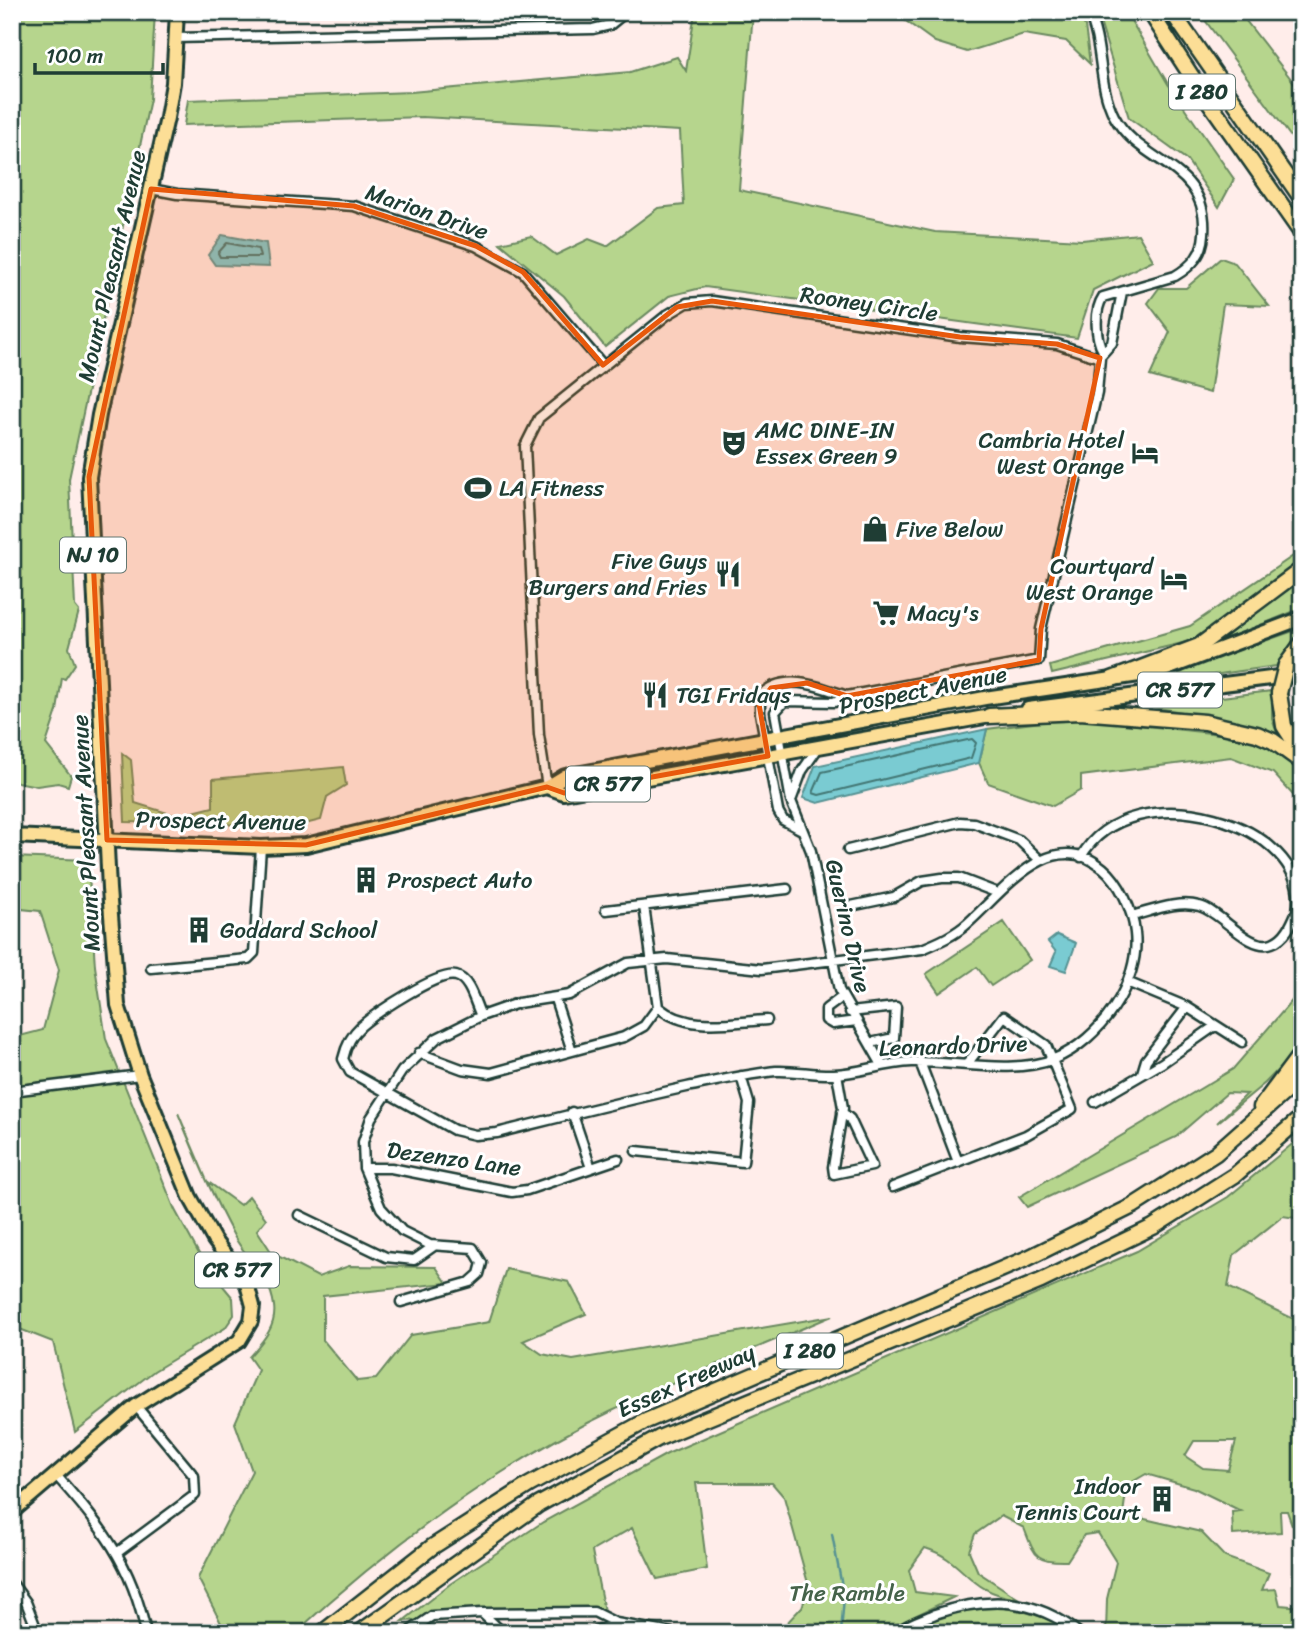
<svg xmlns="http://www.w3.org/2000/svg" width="1314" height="1645" viewBox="0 0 1314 1645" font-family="Sriracha,sans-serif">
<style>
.green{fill:#b6d58d;stroke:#6a8960;stroke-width:2;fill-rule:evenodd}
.water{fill:#7acbd2;stroke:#569293;stroke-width:2}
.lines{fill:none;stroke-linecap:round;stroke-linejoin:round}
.shore{stroke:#437673;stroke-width:2}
.stream{stroke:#569293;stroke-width:2.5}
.minor-casing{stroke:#1f3d34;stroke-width:13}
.primary-casing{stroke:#1f3d34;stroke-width:18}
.motorway-casing{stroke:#1f3d34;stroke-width:19}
.minor{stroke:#fff;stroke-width:8}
.primary{stroke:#fcde96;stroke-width:12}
.motorway{stroke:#fcde96;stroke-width:14}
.motorway-bridge-casing{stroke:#1f3d34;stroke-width:19;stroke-linecap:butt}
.motorway-bridge{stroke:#fcde96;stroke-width:14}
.marked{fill:#e8590c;fill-opacity:0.2;stroke:#e8590c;stroke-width:5;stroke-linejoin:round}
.labels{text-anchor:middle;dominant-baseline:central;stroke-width:6;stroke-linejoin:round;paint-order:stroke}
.shield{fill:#fff;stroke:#627771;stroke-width:2}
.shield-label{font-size:21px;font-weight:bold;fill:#1f3d34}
.street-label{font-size:23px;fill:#1f3d34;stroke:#fff}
.poi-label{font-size:23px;fill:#1f3d34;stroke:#fff;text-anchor:start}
.park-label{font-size:23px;fill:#45634a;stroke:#fff}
</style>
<rect width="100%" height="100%" fill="#ffedea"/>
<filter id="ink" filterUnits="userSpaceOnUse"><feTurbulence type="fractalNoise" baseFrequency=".0143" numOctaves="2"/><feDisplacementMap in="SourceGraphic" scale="14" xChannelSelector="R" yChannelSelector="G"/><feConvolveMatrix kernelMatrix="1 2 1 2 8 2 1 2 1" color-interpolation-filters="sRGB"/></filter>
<g filter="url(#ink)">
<!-- green -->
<path class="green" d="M12,12H155L150,99L69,479L75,606L79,611L69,648L75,664L65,679L62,678L57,711L46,744L71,776L68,786L58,783L37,786L12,781Z
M695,12H753L739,190L935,232L1082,240L1138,234L1153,260L1093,290L1077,338L705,287L669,296L605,347L564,296L500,243L531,236L556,255L589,239L607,246L658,208L684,205L680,131L422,117L184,125L188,100L411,92L630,72L677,57L686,71Z
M965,12H1075L1085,26L1090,64L1066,41L1024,34L967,52L935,42L903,19Z
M1097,12H1126L1168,84L1234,179L1219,207L1187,160L1129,118Z
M1199,12H1239L1302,93V152Z
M1221,258L1235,263L1269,306L1223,304L1210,393L1150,376L1170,332L1148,303L1159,288H1186Z
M1302,550V564L1191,641L1052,674L1050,666L1190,626Z
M1302,577V608L1221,641L1288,584Z
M1302,628L1276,666L1170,681L1190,667Z
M1272,691V719L1277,733L1231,720L1146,706Z
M1073,718L1238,736L1275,749L1302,774V805L1273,773L1231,757L1081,776V790L1053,806L988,783L979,763L987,729Z
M122,753L131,760L135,803L177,816L213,807V779L343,767L346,785L327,797L321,820L297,826L125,822Z
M12,857L88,860L95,966L106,1039L175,1210L204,1263L233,1298L234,1315L225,1328L154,1371L75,1432L53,1342L12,1326V1038L43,1030L59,970L40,911L12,908Z
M1004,922L1030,960L991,986L977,967L939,993L926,974Z
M1302,989V1045L1265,1083L1217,1123L1247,1094L1227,1093L1176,1137L1027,1207L1019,1197L1233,1069Z
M178,1113L207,1181L240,1205L249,1196L266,1219L257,1230L272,1253L318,1277L349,1266L436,1267L447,1283L323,1296V1340L357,1381L376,1379L411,1335L489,1322L506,1269L569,1282L586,1314L523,1341L542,1354L573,1360L832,1316C759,1347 684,1377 612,1411C499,1465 387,1548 295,1633H226L198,1578L252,1471L235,1423L258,1370L249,1357C262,1342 277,1327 274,1306C270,1275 248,1262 234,1236C212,1196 195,1155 178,1113Z
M1302,1136V1219L1283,1216L1234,1255L1228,1287L1302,1323V1523L1292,1525L1287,1511H1280L1281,1532L1233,1535L1232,1512L1241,1511L1194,1488L1146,1474L1127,1485L1123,1514L1201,1532L1225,1557L1269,1573L1262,1590L1276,1589L1280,1605L1302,1607V1633H1106L1107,1599L1116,1562L1098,1533L1084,1535L1067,1561C1035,1562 1035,1556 1024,1528L1001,1516L975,1534L969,1551L978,1572L1019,1599C966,1593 967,1561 925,1548L909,1570L915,1592L954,1597L917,1615L913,1617L916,1621L893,1633H793L783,1627L802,1607L809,1587L784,1497L772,1483H696L707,1569L657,1579L632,1528L592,1551L604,1611L403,1621L450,1584L543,1522L667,1454L1137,1251L1228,1197ZM1194,1441H1236L1228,1470L1203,1468L1185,1456Z
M981,1605C1014,1609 1045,1613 1073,1633H905L935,1618Z"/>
<!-- water -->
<path class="water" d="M222,235L266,243L269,267L215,265L208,255Z
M987,729L979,763L818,803L803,798L815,766Z
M1057,935L1076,943L1066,971L1050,966L1056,952L1048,942Z"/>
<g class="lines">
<!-- shore -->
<path class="shore" d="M227,243L258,249L260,257H220L218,253Z
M972,739L976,743L971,758L819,795L813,793L822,772Z"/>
<!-- stream -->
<path class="stream" d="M832,1534L844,1597L841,1633"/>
<!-- minor casing -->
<g class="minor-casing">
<path id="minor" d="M1088,12C1104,45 1097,83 1114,116C1140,166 1209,163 1204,234C1203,254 1192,266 1175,276L1103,297C1094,310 1095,338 1103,351
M176,38L593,29L610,25L626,12
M151,189L177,194L354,206L476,246L523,272L603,365
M1102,354L1112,343L1122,292
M547,787L539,735L525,446L539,418L667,315L687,303L712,301L960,337L1057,344L1100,358L1097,393L1041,629L1039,660L847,696L834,702L785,701L775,712L791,801L811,851L839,990L882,1065
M792,798L802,771L818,748
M800,829L783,820L778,811L760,713V696C783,671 821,687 847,696
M848,850L960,822L974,823L1019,840L1040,860
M1081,857C1131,769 1314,823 1297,911C1292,923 1286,938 1272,943C1249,952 1221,911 1199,906C1177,900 1152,911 1132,916
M644,906L658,1007C688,1032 730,1022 767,1020
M851,906L894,897L922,881L942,878H959L998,893
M606,910L787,889
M151,968L248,959L254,953L261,847
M1127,982L1187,1007L1242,1042
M842,997L826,1009V1020L833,1024L857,1021
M555,999L572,1051
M850,1012L896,1007L894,1038L870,1043
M419,1053L462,1069L491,1073L624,1037L644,1026L658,1007
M920,1062L958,1162
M1142,1073L1146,1060L1187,1007
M837,1074L843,1108L833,1167L834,1174L872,1166L850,1119L842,1112
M12,1091L140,1075
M1095,1102L1162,1063L1215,1026
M572,1112L591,1168
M636,1151L743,1162L749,1103L741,1076
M364,1168H391L512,1192L527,1190L618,1159
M893,1187L1026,1135L1072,1109L1046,1045L1004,1016L967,1064
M299,1215L386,1257L414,1260L434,1246
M401,1302L470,1282L479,1274L482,1263L473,1248L430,1245L402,1231L381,1208L364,1168L363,1142L371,1118L402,1071L437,1038L481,1016L518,1003L569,995L628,963L667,959L762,969L922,949C939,942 955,935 968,923C1004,891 1051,825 1103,868C1120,882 1133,911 1135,933C1141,983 1099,1041 1054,1059C1014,1075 955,1061 912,1062C885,1063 860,1073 834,1074C815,1075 795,1070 776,1071C746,1074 717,1081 687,1087C623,1101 561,1117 497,1133L475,1135L454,1130L350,1072L343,1059C346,1046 351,1035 361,1026C376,1013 438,971 456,976C470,979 475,1004 481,1016
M55,1474C101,1526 132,1563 146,1633
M118,1552L195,1495L194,1476L136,1406
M12,1583L26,1602L38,1633
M482,1613L594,1612L616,1623
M407,1633L432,1616L482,1613L503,1633
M591,1633L616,1623L672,1633
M783,1633H786
M896,1633C906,1624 923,1619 935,1614C988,1596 1034,1597 1079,1633"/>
</g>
<!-- primary casing -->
<g class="primary-casing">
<path id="primary" d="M1028,709L1302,674
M547,787L564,793L996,715
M12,836L261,847L306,845L547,787L565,776L985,698L1159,672L1302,618
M12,1512L136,1406L239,1341L251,1321L253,1306L247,1284L214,1240L190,1197L140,1075L118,1005L109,889L89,477L99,415L167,118L173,83L177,12"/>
</g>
<!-- motorway casing -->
<g class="motorway-casing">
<path id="motorway" d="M1150,12L1196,83L1302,234
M1172,12L1302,199
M1286,665L1302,643
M1112,679L1199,646L1302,569
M1279,693L1284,726L1302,754
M989,716L1080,712L1205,722L1257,734L1273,741L1302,762
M1261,1107L1302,1052
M322,1633L432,1547L529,1485L646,1421L1028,1258L1133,1206L1216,1153L1302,1077
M359,1633L538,1505L659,1438L1041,1281L1153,1227L1235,1175L1302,1117"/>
</g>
<!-- minor -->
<use href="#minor" class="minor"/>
<!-- primary -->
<use href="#primary" class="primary"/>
<!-- motorway -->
<use href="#motorway" class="motorway"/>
<!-- motorway-bridge casing -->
<g class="motorway-bridge-casing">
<path id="motorway-bridge" d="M1279,693L1286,665"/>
</g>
<!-- motorway-bridge -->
<use href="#motorway-bridge" class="motorway-bridge"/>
</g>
</g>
<!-- marked area -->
<path class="marked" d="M151,189L354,206L476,246L523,272L603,365L677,307L712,301L960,337L1057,344L1100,358L1041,629L1039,660L847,696L807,683L771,688L759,704L768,756L564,793L547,787L306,845L107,840L89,477Z"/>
<!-- icons -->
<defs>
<g id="theatre-bare" transform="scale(2.1)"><path d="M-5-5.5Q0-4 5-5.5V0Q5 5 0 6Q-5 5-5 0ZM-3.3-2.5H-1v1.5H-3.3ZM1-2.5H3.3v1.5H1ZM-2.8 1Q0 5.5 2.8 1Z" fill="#1f3d34" stroke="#fff" stroke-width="2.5" paint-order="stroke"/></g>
<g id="hotel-bare" transform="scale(2.1)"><path d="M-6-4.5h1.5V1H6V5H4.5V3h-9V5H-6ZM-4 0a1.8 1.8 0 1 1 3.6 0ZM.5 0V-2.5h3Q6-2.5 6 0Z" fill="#1f3d34" stroke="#fff" stroke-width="2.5" paint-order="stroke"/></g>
<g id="stadium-bare" transform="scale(2.1)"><path d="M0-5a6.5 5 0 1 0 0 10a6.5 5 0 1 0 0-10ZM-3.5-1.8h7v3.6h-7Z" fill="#1f3d34" stroke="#fff" stroke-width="2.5" paint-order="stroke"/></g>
<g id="shop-bare" transform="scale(2.1)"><path d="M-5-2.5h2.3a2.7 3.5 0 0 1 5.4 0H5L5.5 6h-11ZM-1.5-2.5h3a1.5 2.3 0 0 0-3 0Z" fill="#1f3d34" stroke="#fff" stroke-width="2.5" paint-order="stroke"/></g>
<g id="restaurant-bare" transform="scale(2.1)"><path d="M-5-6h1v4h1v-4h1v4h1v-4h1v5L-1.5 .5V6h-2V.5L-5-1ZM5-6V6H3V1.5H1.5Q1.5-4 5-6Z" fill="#1f3d34" stroke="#fff" stroke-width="2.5" paint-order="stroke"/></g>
<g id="supermarket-bare" transform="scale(2.1)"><path d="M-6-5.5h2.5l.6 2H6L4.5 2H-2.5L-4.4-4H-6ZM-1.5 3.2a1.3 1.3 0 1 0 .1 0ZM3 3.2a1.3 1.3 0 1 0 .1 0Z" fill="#1f3d34" stroke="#fff" stroke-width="2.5" paint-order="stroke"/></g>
<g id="building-bare" transform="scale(2.1)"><path d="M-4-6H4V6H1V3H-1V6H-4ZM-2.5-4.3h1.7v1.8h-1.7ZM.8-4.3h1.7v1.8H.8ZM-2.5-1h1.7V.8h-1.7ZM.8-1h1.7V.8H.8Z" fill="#1f3d34" stroke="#fff" stroke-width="2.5" paint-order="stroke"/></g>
</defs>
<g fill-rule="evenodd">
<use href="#theatre-bare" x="734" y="443"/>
<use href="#hotel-bare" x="1145" y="453"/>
<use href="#stadium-bare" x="478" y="488"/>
<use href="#shop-bare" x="875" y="529"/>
<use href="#restaurant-bare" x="728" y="574"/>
<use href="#hotel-bare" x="1174" y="579"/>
<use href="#supermarket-bare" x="886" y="613"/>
<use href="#restaurant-bare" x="655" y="695"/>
<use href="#building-bare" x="366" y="880"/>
<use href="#building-bare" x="199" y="930"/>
<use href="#building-bare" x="1162" y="1499"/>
</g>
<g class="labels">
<!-- shield labels -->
<g class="shield">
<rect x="1169" y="74.5" width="66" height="35" rx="5"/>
<rect x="60" y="537.5" width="66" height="35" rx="5"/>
<rect x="1138" y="672.5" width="84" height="35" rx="5"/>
<rect x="566" y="766.5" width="84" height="35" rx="5"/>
<rect x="195" y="1252.5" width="84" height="35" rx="5"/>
<rect x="777" y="1333.5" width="66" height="35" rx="5"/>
</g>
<g class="shield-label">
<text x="1202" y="92">I 280</text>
<text x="93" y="555">NJ 10</text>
<text x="1180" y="690">CR 577</text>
<text x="608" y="784">CR 577</text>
<text x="237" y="1270">CR 577</text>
<text x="810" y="1351">I 280</text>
</g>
<!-- street labels -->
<g class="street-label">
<text transform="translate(427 212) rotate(19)">Marion Drive</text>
<text transform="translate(112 266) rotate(-77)">Mount Pleasant Avenue</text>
<text transform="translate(869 304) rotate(8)">Rooney Circle</text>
<text transform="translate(923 690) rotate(-11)">Prospect Avenue</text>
<text transform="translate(221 821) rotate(1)">Prospect Avenue</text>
<text transform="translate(86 833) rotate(-93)">Mount Pleasant Avenue</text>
<text transform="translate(848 926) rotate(77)">Guerino Drive</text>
<text transform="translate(953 1046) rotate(-2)">Leonardo Drive</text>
<text transform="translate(454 1159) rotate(8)">Dezenzo Lane</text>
<text transform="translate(686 1381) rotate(-24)">Essex Freeway</text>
</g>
<!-- poi labels -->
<g class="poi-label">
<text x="755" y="430">AMC DINE-IN<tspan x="755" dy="26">Essex Green 9</tspan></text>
<text x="1124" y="440" text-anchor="end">Cambria Hotel<tspan x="1124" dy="26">West Orange</tspan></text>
<text x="499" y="488">LA Fitness</text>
<text x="896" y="529">Five Below</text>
<text x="707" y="561" text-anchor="end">Five Guys<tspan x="707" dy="26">Burgers and Fries</tspan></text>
<text x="1153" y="566" text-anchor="end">Courtyard<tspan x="1153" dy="26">West Orange</tspan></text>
<text x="907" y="613">Macy's</text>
<text x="676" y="695">TGI Fridays</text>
<text x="387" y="880">Prospect Auto</text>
<text x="220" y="930">Goddard School</text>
<text x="1141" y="1486" text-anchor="end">Indoor<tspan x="1141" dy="26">Tennis Court</tspan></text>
</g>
<!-- park labels -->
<g class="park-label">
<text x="847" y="1593">The Ramble</text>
</g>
</g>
<!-- margin -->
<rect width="1314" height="1645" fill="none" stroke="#fff" stroke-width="42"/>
<rect x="21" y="21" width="1272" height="1603" fill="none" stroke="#1f3d34" stroke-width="2.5" filter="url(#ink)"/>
<!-- scale -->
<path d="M35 63v10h128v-10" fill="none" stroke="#1f3d34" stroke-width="3.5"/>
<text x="46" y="63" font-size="21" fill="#1f3d34" stroke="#ffffff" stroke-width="5" paint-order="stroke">100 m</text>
</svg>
